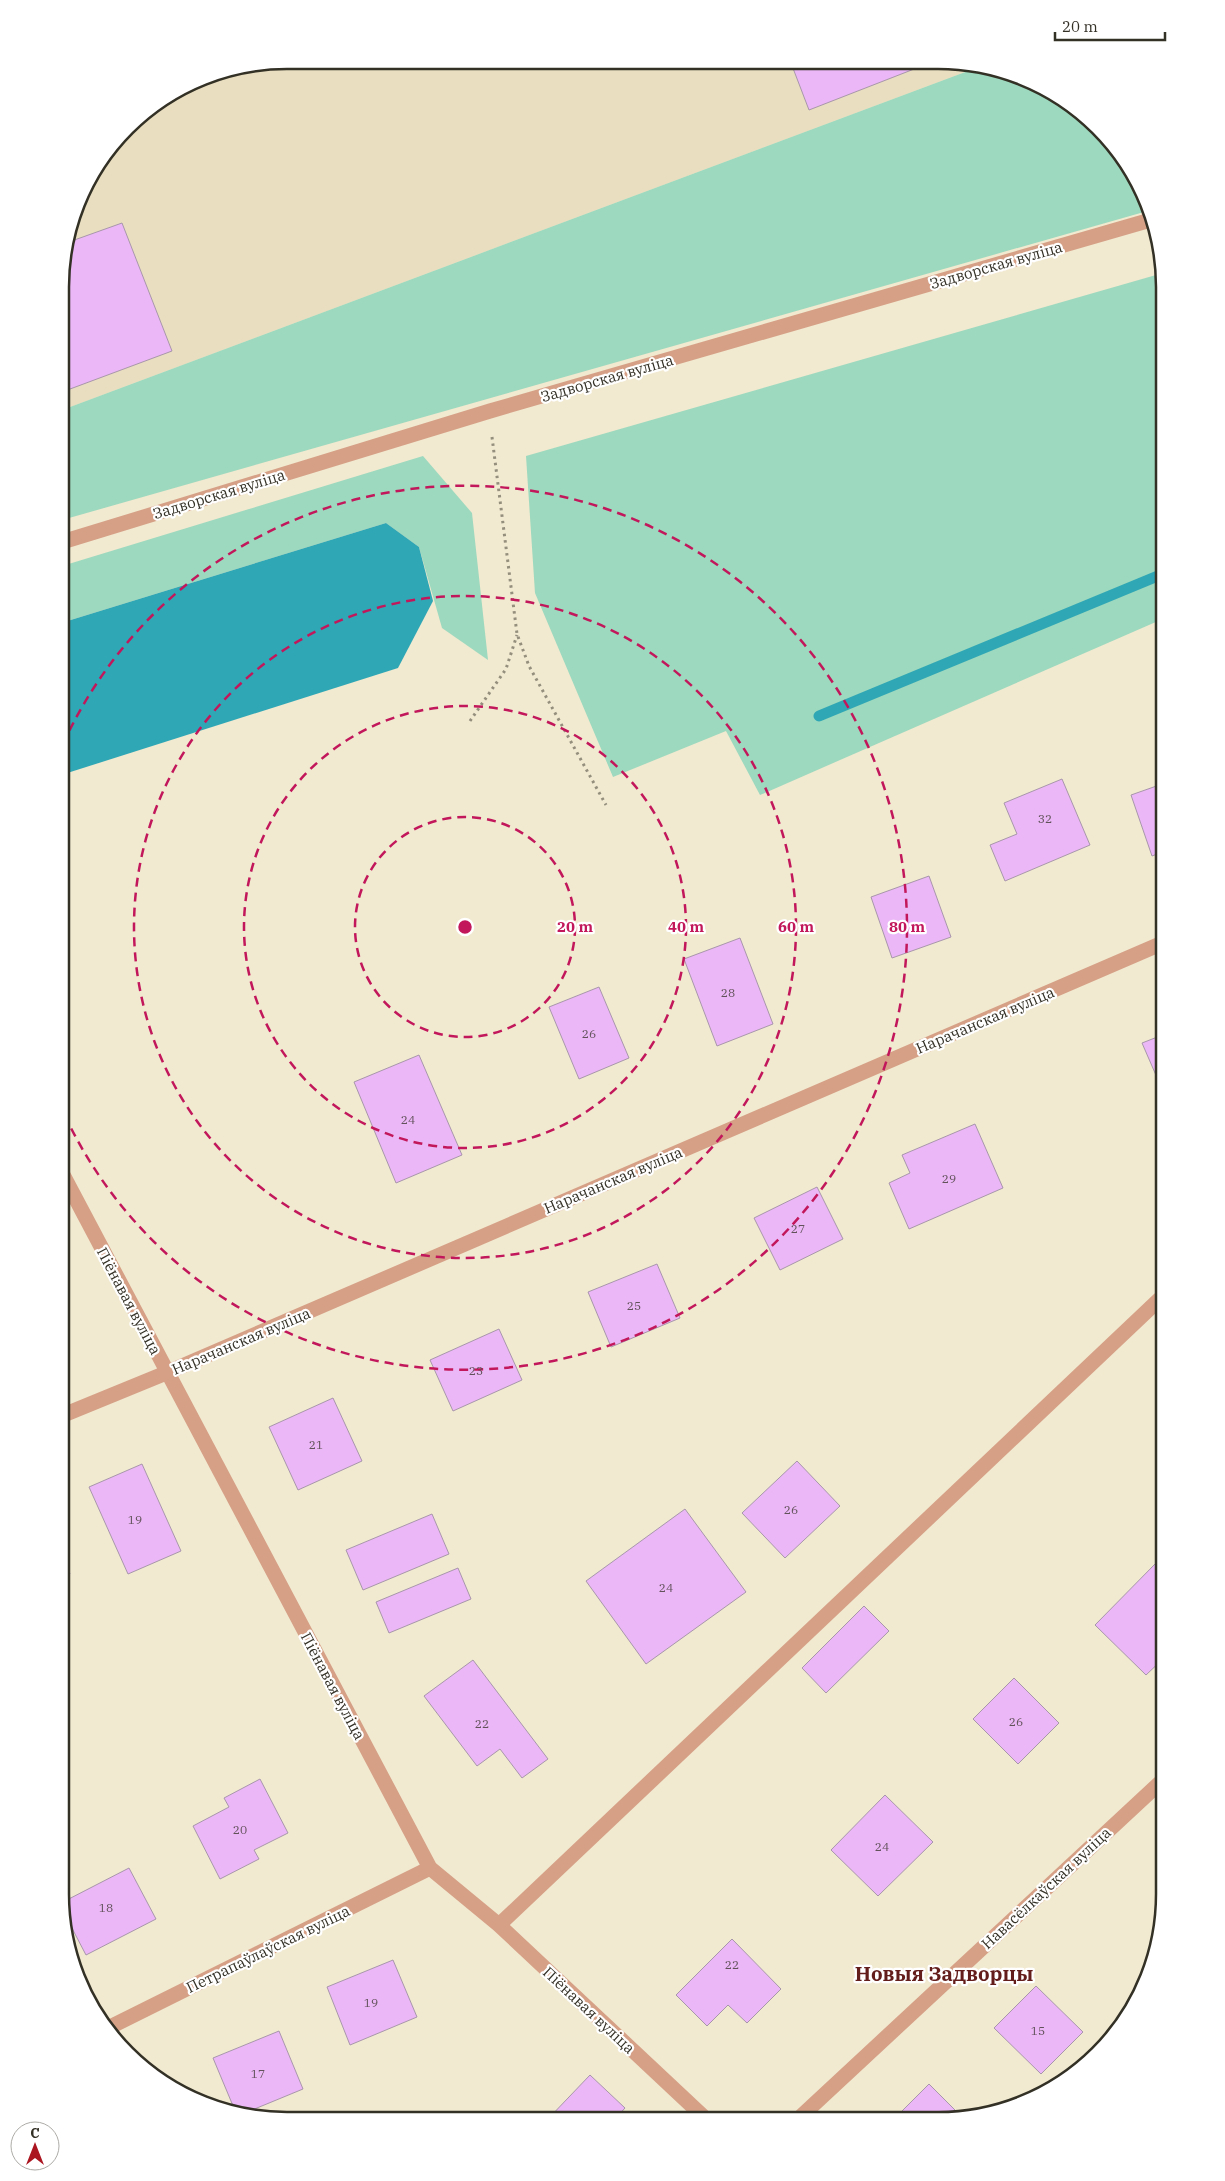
<svg xmlns="http://www.w3.org/2000/svg" width="1225" height="2181" viewBox="0 0 1225 2181" font-family="'IBM Plex Serif',serif">
<style>
.built{fill:#e9debf}
.green{fill:#9dd9be}
.water{fill:#30a7b5}
.lines{fill:none;stroke-linecap:round;stroke-linejoin:round}
.stream{stroke:#30a7b5;stroke-width:11}
.building{fill:#ebb7f6;stroke:#a897ab}
.path{stroke:#948e7d;stroke-width:3;stroke-dasharray:2.5 4;stroke-linecap:butt}
.street{stroke:#d5a086;stroke-width:15}
.ring{fill:none;stroke:#c2185b;stroke-width:2.5;stroke-dasharray:9 6}
.labels{text-anchor:middle;dominant-baseline:central;stroke-width:4.5;stroke-linejoin:round;paint-order:stroke}
.number-label{font-size:12px;fill:#61525a}
.street-label{font-size:15px;fill:#333026;stroke:#fff}
.district-label{font-size:20px;font-weight:bold;fill:#631e1c;stroke:#fff}
.rim{fill:none;stroke:#333026;stroke-width:2.5}
.centre{fill:#c2185b;stroke:#fff;stroke-width:2.5}
.ring-label{font-size:15px;text-anchor:middle;font-weight:bold;fill:#c2185b;stroke:#fff;stroke-width:4.5;stroke-linejoin:round;paint-order:stroke}
</style>
<rect width="100%" height="100%" fill="#f1e9d0"/>
<!-- built -->
<path class="built" d="M286,60L983,64L984,65L62,410V257L83,186L137,116L200,77Z"/>
<!-- green -->
<path class="green" d="M984,65L1039,83L1088,116L1127,160L1151,210L62,520V410Z
M1163,273L1165,286V618L760,795L726,731L613,777L535,593L526,456Z
M423,456L472,513L488,660L442,628L419,547L386,523L61,623L62,566Z"/>
<!-- water -->
<path class="water" d="M386,523L419,547L433,601L398,668L61,775V623Z"/>
<g class="lines">
<!-- stream -->
<path class="stream" d="M819,716L1165,573"/>
</g>
<!-- building -->
<path class="building" d="M791,63L927,64L809,110Z
M122,223L172,351L62,392V257L66,243Z
M1062,779L1090,845L1005,881L990,845L1017,834L1004,803Z
M1165,783V851L1152,856L1131,795Z
M929,876L951,937L892,958L871,897Z
M740,938L773,1024L717,1046L684,959Z
M599,987L629,1058L579,1079L549,1007Z
M1165,1034V1096L1142,1043Z
M419,1055L462,1155L396,1183L354,1082Z
M975,1124L1003,1188L909,1229L889,1183L910,1173L902,1155Z
M817,1187L843,1239L780,1270L754,1218Z
M657,1264L680,1318L611,1347L588,1292Z
M499,1329L522,1380L453,1411L430,1360Z
M333,1398L362,1461L298,1490L269,1427Z
M797,1461L840,1506L785,1558L742,1513Z
M142,1464L181,1551L128,1574L89,1487Z
M685,1509L746,1592L646,1664L586,1581Z
M432,1514L449,1554L363,1590L346,1550Z
M60,1552L70,1574L60,1578Z
M1156,1563L1165,1571V1657L1146,1675L1095,1625Z
M458,1568L471,1599L389,1633L376,1602Z
M864,1606L889,1631L826,1693L802,1668Z
M473,1660L548,1759L522,1778L500,1749L477,1766L424,1696Z
M1014,1678L1059,1723L1018,1764L973,1719Z
M60,1706L67,1723L60,1726Z
M260,1779L288,1833L254,1850L259,1859L220,1879L193,1826L229,1807L224,1798Z
M885,1795L933,1842L878,1896L831,1850Z
M129,1868L156,1919L86,1955L63,1911L61,1903Z
M732,1939L781,1989L747,2023L728,2005L707,2026L676,1995Z
M393,1960L417,2017L350,2045L327,1987Z
M1036,1986L1083,2032L1041,2074L994,2028Z
M279,2031L303,2089L240,2115L236,2113L213,2058Z
M590,2075L625,2108L614,2120H547Z
M929,2084L962,2117L939,2121H892Z"/>
<g class="lines">
<!-- path -->
<path class="path" d="M492,437L517,634L529,666L606,805
M470,721L506,669L517,635"/>
<!-- street -->
<path class="street" d="M62,542L490,411L1154,219
M61,1171L430,1868L499,1925L707,2120
M61,1416L166,1373L1165,942
M499,1925L1165,1294
M106,2029L430,1868
M796,2121L1165,1778"/>
</g>
<!-- distance rings -->
<g class="ring">
<circle cx="465" cy="927" r="110"/>
<circle cx="465" cy="927" r="221"/>
<circle cx="465" cy="927" r="331"/>
<path d="M63 744A442 442 0 1 1 61 1107"/>
</g>
<g class="labels">
<!-- number labels -->
<g class="number-label">
<text x="1045" y="818">32</text>
<text x="728" y="992">28</text>
<text x="589" y="1033">26</text>
<text x="408" y="1119">24</text>
<text x="949" y="1178">29</text>
<text x="798" y="1228">27</text>
<text x="634" y="1305">25</text>
<text x="476" y="1370">23</text>
<text x="316" y="1444">21</text>
<text x="791" y="1509">26</text>
<text x="135" y="1519">19</text>
<text x="666" y="1587">24</text>
<text x="1016" y="1721">26</text>
<text x="482" y="1723">22</text>
<text x="240" y="1829">20</text>
<text x="882" y="1846">24</text>
<text x="106" y="1907">18</text>
<text x="732" y="1964">22</text>
<text x="371" y="2002">19</text>
<text x="1038" y="2030">15</text>
<text x="258" y="2073">17</text>
</g>
<!-- street labels -->
<g class="street-label">
<text transform="translate(996 265) rotate(-16)">Задворская вуліца</text>
<text transform="translate(607 378) rotate(-16)">Задворская вуліца</text>
<text transform="translate(219 494) rotate(-17)">Задворская вуліца</text>
<text transform="translate(985 1020) rotate(-23)">Нарачанская вуліца</text>
<text transform="translate(613 1180) rotate(-23)">Нарачанская вуліца</text>
<text transform="translate(129 1301) rotate(62)">Піёнавая вуліца</text>
<text transform="translate(241 1341) rotate(-23)">Нарачанская вуліца</text>
<text transform="translate(333 1686) rotate(62)">Піёнавая вуліца</text>
<text transform="translate(1046 1888) rotate(-43)">Навасёлкаўская вуліца</text>
<text transform="translate(268 1949) rotate(-26)">Петрапаўлаўская вуліца</text>
<text transform="translate(589 2010) rotate(43)">Піёнавая вуліца</text>
</g>
<!-- district labels -->
<g class="district-label">
<text x="944" y="1973">Новыя Задворцы</text>
</g>
</g>
<!-- crop -->
<path d="M0 0H1225V2181H0ZM287 69H938A218 218 0 0 1 1156 287V1894A218 218 0 0 1 938 2112H287A218 218 0 0 1 69 1894V287A218 218 0 0 1 287 69Z" fill="#fff" fill-rule="evenodd"/>
<path class="rim" d="M287 69H938A218 218 0 0 1 1156 287V1894A218 218 0 0 1 938 2112H287A218 218 0 0 1 69 1894V287A218 218 0 0 1 287 69Z"/>
<circle cx="465" cy="927" r="8" class="centre"/>
<g class="ring-label">
<text x="575" y="932">20 m</text>
<text x="686" y="932">40 m</text>
<text x="796" y="932">60 m</text>
<text x="907" y="932">80 m</text>
</g>
<!-- north arrow -->
<g transform="translate(35 2146)"><circle r="24" fill="#ffffff" stroke="#adaca8"/>
<path d="M0-4L9 19L0 12L-9 19Z" fill="#aa1520"/>
<text y="-8" font-size="14" font-weight="bold" text-anchor="middle" fill="#333026">С</text>
</g>
<!-- scale -->
<path d="M1055 32v8h110v-8" fill="none" stroke="#333026" stroke-width="2.5"/>
<text x="1062" y="32" font-size="15" fill="#333026" stroke="#ffffff" stroke-width="4" paint-order="stroke">20 m</text>
</svg>
